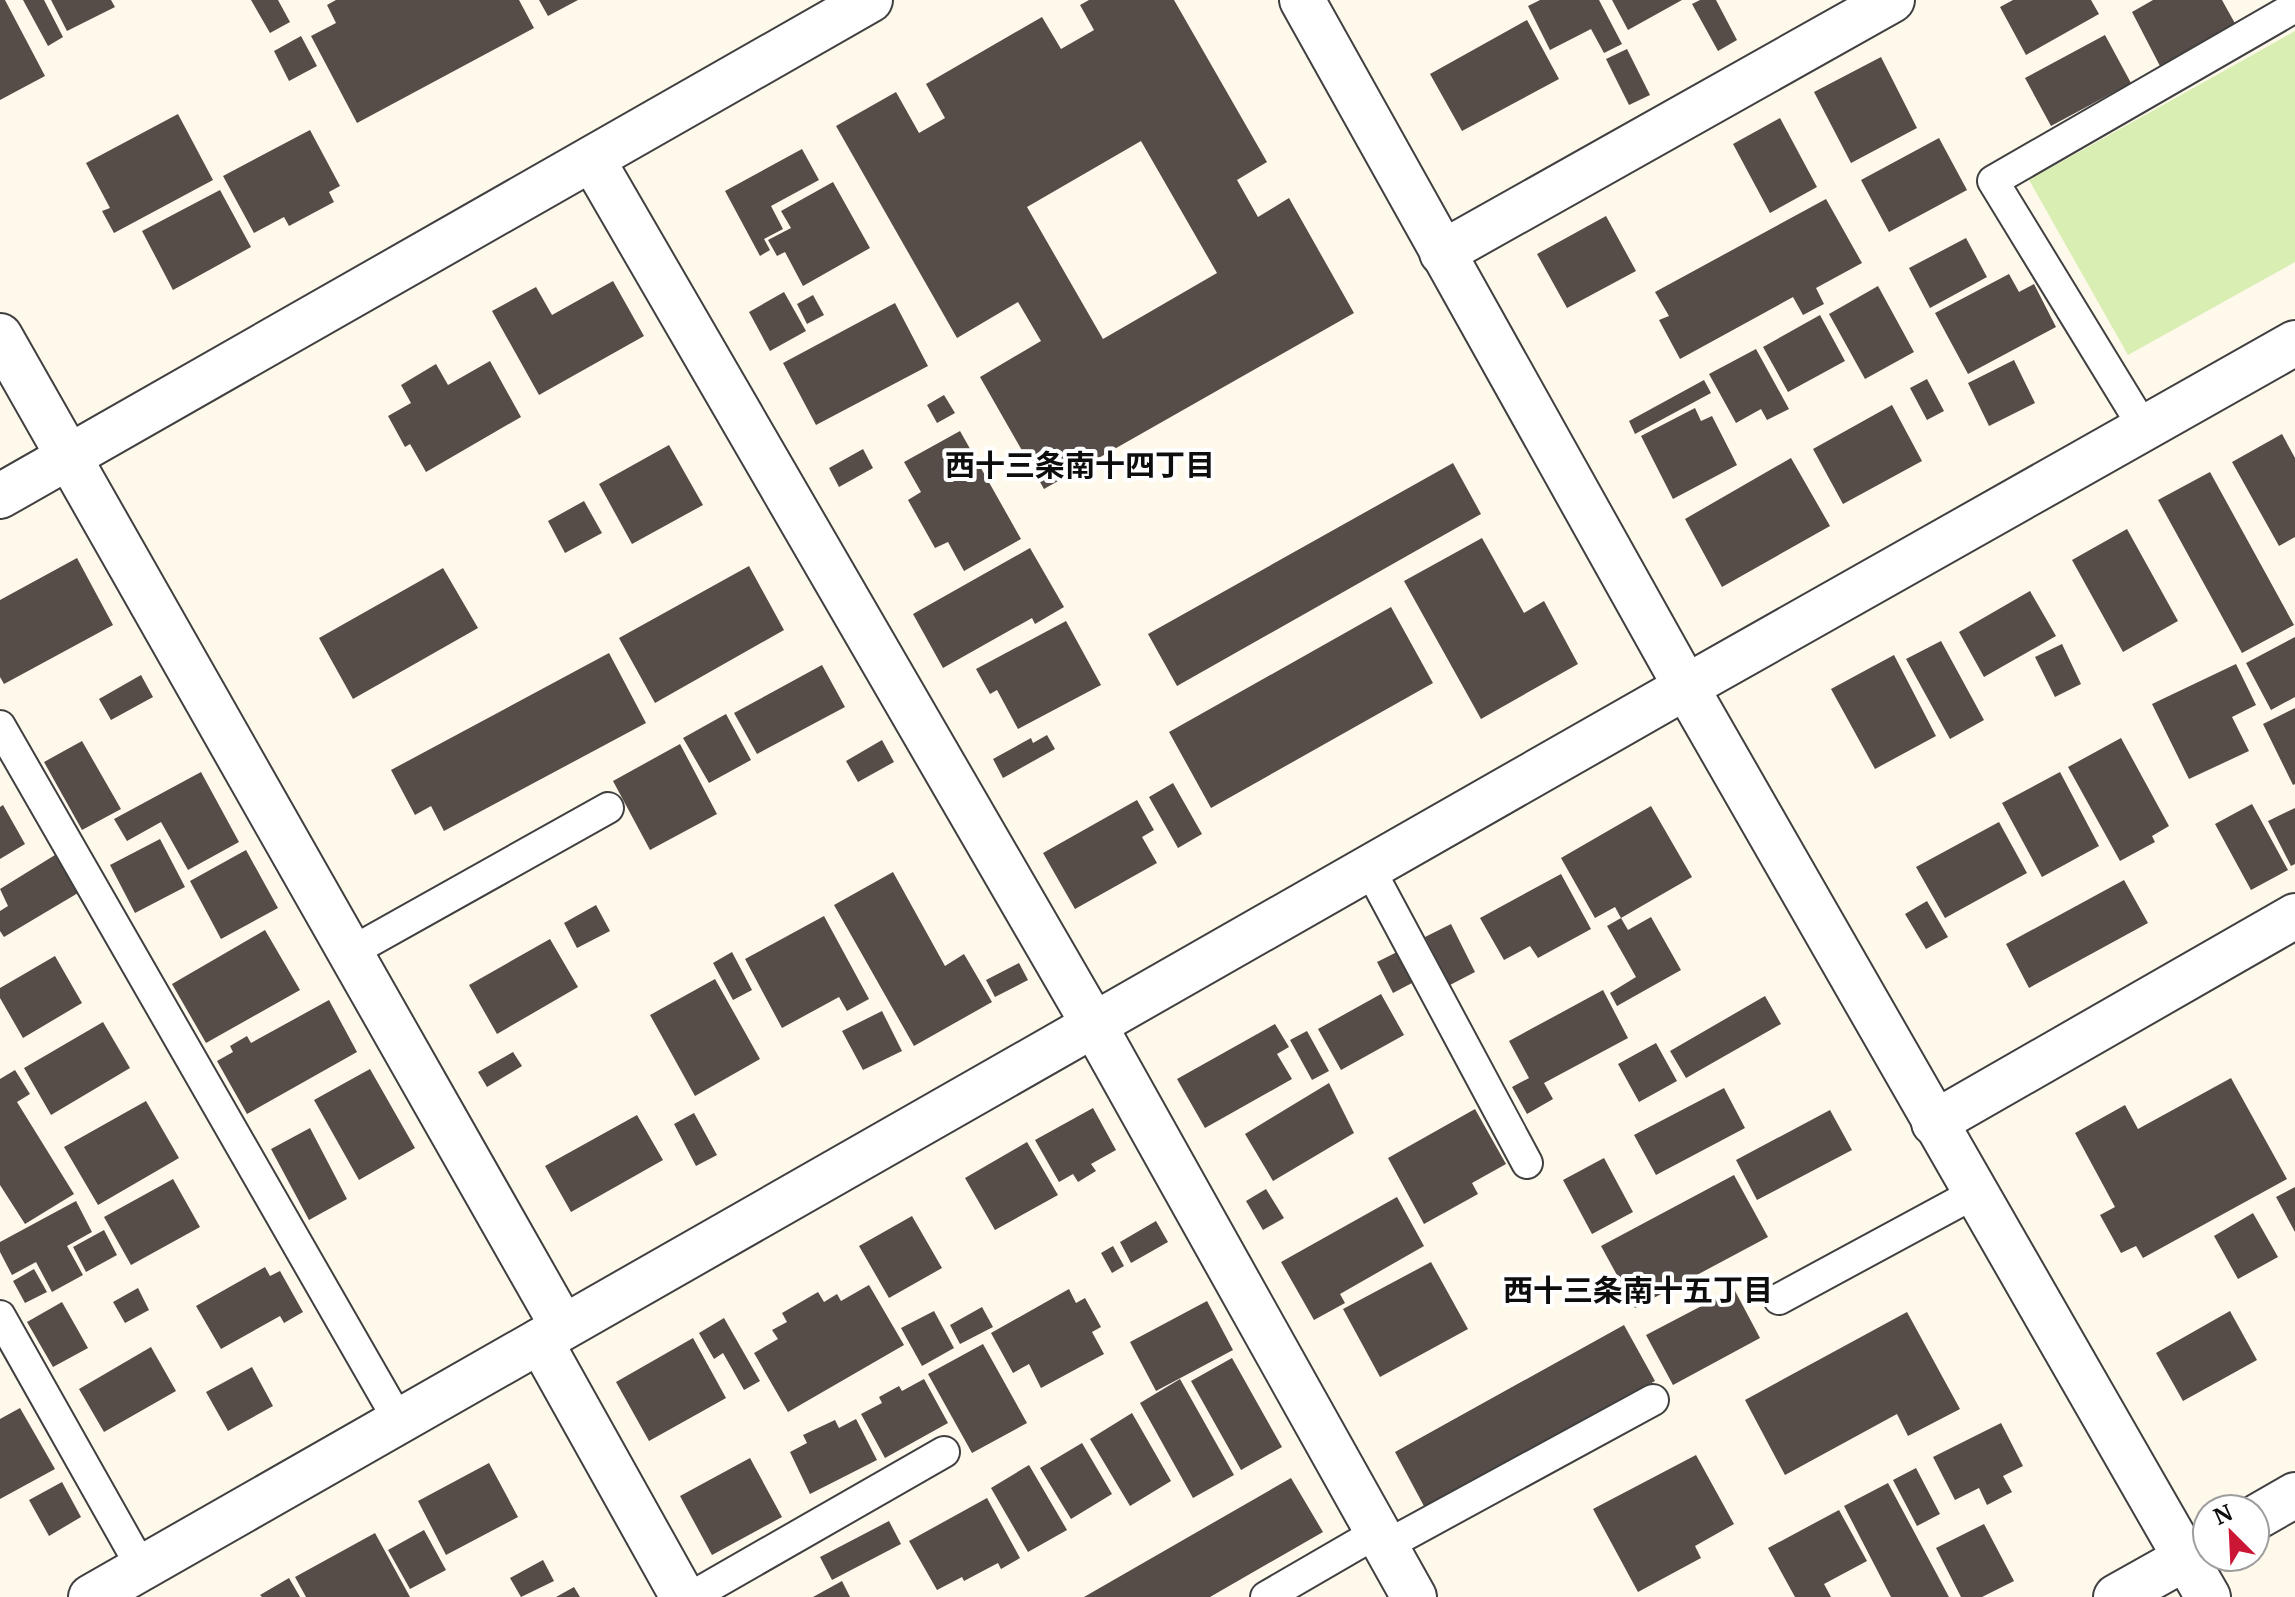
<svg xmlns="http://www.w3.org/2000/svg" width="2295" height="1597" viewBox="0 0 2295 1597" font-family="Merriweather,'Noto Sans JP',serif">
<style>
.park{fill:#d8eeb2}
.building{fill:#564c48;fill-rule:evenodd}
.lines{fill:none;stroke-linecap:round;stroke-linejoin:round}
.service-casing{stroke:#404040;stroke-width:34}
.minor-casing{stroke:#404040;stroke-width:48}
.tertiary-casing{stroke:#404040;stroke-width:48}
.service{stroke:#fff;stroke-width:30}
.minor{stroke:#fff;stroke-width:44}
.tertiary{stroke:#fff;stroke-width:44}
.labels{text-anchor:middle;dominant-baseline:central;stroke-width:8;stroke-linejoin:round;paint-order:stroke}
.neighbourhood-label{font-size:30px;font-weight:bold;fill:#0d0d0d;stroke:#fff}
</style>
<rect width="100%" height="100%" fill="#fff9ec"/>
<!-- park -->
<path class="park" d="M2295,31V262L2128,355L2029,180Z"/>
<!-- building -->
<path class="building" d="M0,0H5L45,76L0,100Z
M23,0H44L63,37L48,46Z
M51,0H111L115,7L67,31Z
M251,0H278L290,22L270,33Z
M336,0H519L534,28L357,123L311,36L336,23L327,5Z
M539,0H578L548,16Z
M1089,0H1174L1267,162L1237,180L1258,217L1289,198L1354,313L1044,489L980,377L1041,341L1018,302L957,338L836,126L896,92L919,133L945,118L926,84L1042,17L1061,49L1094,30L1080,5ZM1141,141L1217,273L1103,339L1027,207Z
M1540,0H1599L1622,44L1604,53L1591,29L1550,50L1528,6Z
M1612,0H1682L1628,30Z
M1700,0H1716L1737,40L1718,51L1692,4Z
M2013,0H2091L2099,14L2026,55L2000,7Z
M2153,0H2222L2237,27L2161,68L2132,12Z
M1527,20L1559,79L1462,131L1430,74Z
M2105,35L2131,83L2051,126L2025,78Z
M301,36L317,66L289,81L274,51Z
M1627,49L1650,95L1629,105L1606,59Z
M1881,57L1917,128L1851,163L1814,92Z
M178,114L213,180L114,233L102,211L110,208L86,163Z
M1780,118L1817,187L1770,213L1733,144Z
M310,130L340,186L329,192L334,202L289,226L284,217L254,233L223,176Z
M1939,138L1967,190L1889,232L1861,180Z
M802,149L819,180L771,206L783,229L764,239L770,250L760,256L725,191Z
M833,182L870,248L803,286L785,252L777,256L768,240L791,228L781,211Z
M220,190L251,247L173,290L142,231Z
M1826,199L1862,263L1816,288L1824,304L1803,315L1793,297L1680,359L1659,320L1669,316L1655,292Z
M1606,216L1636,271L1567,308L1537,254Z
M1966,238L1987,277L1930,308L1909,268Z
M2009,274L2019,292L2034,284L2056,327L1968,374L1935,313Z
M613,281L644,336L539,395L492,311L536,287L552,315Z
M1878,286L1914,352L1865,379L1829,314Z
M784,292L806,331L770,351L749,312Z
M813,295L824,315L807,324L797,304Z
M895,303L928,366L816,425L783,363Z
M1820,315L1845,361L1788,392L1763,347Z
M1756,349L1789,409L1767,420L1761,409L1736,423L1709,374Z
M2014,360L2035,403L1989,426L1968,383Z
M490,361L521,417L426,472L410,444L405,447L388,416L411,403L401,385L436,364L448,385Z
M1927,379L1944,411L1927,420L1910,388Z
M1704,380L1711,393L1635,434L1629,421Z
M944,395L955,413L937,423L927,405Z
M1892,405L1922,461L1843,504L1813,449Z
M1695,408L1701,421L1712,416L1737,465L1673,499L1641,436Z
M960,431L1021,539L964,571L948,542L935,548L908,500L921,492L904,462Z
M2282,434L2295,458V537L2279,546L2232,462Z
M669,445L703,505L632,544L599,484Z
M863,449L873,468L839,487L829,468Z
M1791,458L1830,526L1722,587L1685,519Z
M1453,463L1481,514L1177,686L1148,634Z
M2210,472L2294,625L2242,653L2158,500Z
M584,501L602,533L565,553L548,521Z
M2127,529L2178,621L2123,652L2072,560Z
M1482,538L1524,613L1544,601L1578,664L1481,719L1404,581Z
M1030,548L1064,607L1035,624L1032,618L943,668L913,614Z
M77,558L113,625L4,684L0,677V600Z
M749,566L784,630L655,703L619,638Z
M443,568L478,628L353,699L319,638Z
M2030,591L2056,636L1984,677L1959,632Z
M1391,607L1433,683L1211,808L1169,732Z
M1066,621L1101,685L1018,729L997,690L990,694L976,669Z
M2295,637V697L2271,710L2246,663Z
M1941,641L1984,720L1950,739L1906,659Z
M2062,644L2081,684L2055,697L2035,657Z
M609,653L646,723L444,831L431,806L415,815L391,770Z
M1894,655L1936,736L1875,769L1831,689Z
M2236,664L2256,705L2232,717L2249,751L2189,779L2152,704Z
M822,665L845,707L757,754L734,713Z
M141,675L153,697L111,720L99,699Z
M2295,708V784L2293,785L2263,724Z
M726,714L751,760L709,783L683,738Z
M1047,735L1055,749L1003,778L993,759L1031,738L1033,743Z
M2121,738L2169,826L2152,836L2155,842L2120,861L2068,767Z
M882,740L894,762L858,782L846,761Z
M82,741L121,809L82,830L44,762Z
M680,744L717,814L650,850L613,781Z
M201,772L239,842L188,870L161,822L127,841L114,819Z
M2060,772L2099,846L2042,877L2002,803Z
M1173,783L1202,834L1178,848L1149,797Z
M1137,800L1154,830L1142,837L1157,863L1075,909L1043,853Z
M2252,804L2288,870L2251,890L2215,824Z
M3,805L25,844L0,859V807Z
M1651,806L1692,877L1621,918L1615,907L1595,918L1561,858Z
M2295,808V864L2291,866L2268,821Z
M1999,822L2027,873L1945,918L1916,867Z
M160,839L185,887L135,913L110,865Z
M246,850L278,908L221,939L190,881Z
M55,855L78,893L4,937L0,931V911L8,906L0,889Z
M893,872L945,966L964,954L992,1002L914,1046L834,905Z
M1561,874L1591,929L1538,958L1530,946L1504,960L1480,918Z
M2124,880L2148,923L2029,988L2006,944Z
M1927,901L1948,937L1926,949L1905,914Z
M596,905L610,931L577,948L564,923Z
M824,916L869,999L847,1011L839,997L782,1028L745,959Z
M1651,917L1681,970L1617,1006L1610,993L1636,977L1607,926L1621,918L1628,930Z
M1451,924L1475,972L1450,985L1425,937Z
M265,930L300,990L206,1043L172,984Z
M550,939L578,987L497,1034L469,985Z
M732,952L752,990L733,1000L713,963Z
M1397,952L1412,983L1393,993L1377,962Z
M55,956L82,1003L23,1038L0,998V988Z
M1019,963L1028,980L995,997L986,980Z
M715,979L760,1059L695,1096L650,1015Z
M1603,990L1628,1038L1544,1083L1553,1099L1527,1114L1512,1087L1529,1078L1509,1041Z
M1381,994L1404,1035L1341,1070L1318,1029Z
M1765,996L1781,1024L1686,1078L1670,1051Z
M329,1000L357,1052L247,1114L217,1061L233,1052L230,1046L247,1036L251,1043Z
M882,1011L902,1051L863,1070L842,1031Z
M103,1022L130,1068L51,1115L24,1068Z
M1275,1024L1289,1047L1277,1054L1292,1079L1205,1128L1177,1079Z
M1307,1031L1329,1071L1312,1080L1290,1040Z
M1656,1043L1677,1081L1639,1102L1618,1064Z
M513,1052L522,1066L487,1087L478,1072Z
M370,1069L415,1148L359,1180L314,1100Z
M15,1070L30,1094L17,1102L74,1194L25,1224L0,1185V1079Z
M2231,1078L2287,1179L2143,1258L2136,1246L2121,1253L2100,1215L2115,1207L2075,1133L2125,1105L2138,1129Z
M1329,1083L1354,1133L1273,1181L1245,1134Z
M1724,1088L1745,1128L1656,1175L1634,1135Z
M146,1101L179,1158L98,1205L64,1147Z
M1093,1108L1116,1150L1091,1164L1096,1171L1078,1182L1073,1174L1059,1182L1035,1140Z
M1475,1109L1506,1164L1472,1183L1478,1194L1424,1224L1388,1158Z
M1830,1110L1852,1150L1757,1200L1736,1160Z
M694,1113L717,1155L696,1166L674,1124Z
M637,1115L663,1160L571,1212L545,1166Z
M310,1128L347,1199L309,1220L271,1149Z
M1027,1142L1058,1195L995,1230L965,1178Z
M1604,1158L1633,1212L1592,1234L1563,1180Z
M1734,1175L1768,1237L1635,1308L1601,1246Z
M173,1179L200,1227L131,1265L104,1217Z
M2295,1187V1232L2276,1197Z
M1266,1189L1284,1218L1263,1230L1246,1201Z
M1397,1197L1424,1246L1340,1294L1345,1303L1314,1320L1281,1262Z
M76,1201L92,1232L67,1246L83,1275L52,1292L36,1262L12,1275L0,1252V1242Z
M2253,1213L2278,1257L2238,1279L2214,1236Z
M912,1216L942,1268L889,1298L859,1246Z
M1156,1221L1168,1242L1131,1263L1120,1242Z
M104,1230L117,1255L86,1272L73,1247Z
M1113,1246L1124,1266L1112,1273L1101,1253Z
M1431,1262L1468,1329L1380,1377L1343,1309Z
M265,1267L270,1276L280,1271L303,1312L284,1323L280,1316L221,1349L196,1306Z
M34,1269L47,1292L25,1303L13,1281Z
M869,1285L904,1345L788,1412L754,1353L778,1339L772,1330L787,1322L782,1313L818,1292L824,1302L837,1294L841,1301Z
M138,1288L149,1310L125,1323L113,1302Z
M1069,1289L1076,1303L1085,1298L1101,1327L1092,1332L1104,1354L1041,1388L1029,1364L1013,1373L991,1333Z
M1734,1289L1760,1338L1673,1385L1646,1335Z
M1207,1301L1233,1350L1156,1391L1130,1342Z
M62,1302L88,1348L53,1367L27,1322Z
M982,1307L993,1327L960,1344L950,1325Z
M934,1311L954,1348L922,1366L901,1328Z
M2230,1311L2257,1360L2183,1401L2156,1353Z
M1907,1312L1960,1409L1908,1436L1897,1414L1785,1475L1745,1400Z
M724,1318L760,1381L744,1390L723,1353L714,1359L699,1333Z
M1624,1325L1655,1381L1425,1508L1395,1452Z
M693,1338L726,1398L649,1441L616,1382Z
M983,1344L1027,1423L972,1453L928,1374Z
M151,1347L176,1391L104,1432L79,1389Z
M1232,1358L1282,1447L1241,1470L1191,1381Z
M252,1367L273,1406L228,1431L206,1392Z
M924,1379L948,1423L885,1458L861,1414L882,1403L879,1397L899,1386L902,1391Z
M1180,1379L1234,1475L1193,1498L1140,1403Z
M20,1408L55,1469L0,1499V1419Z
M1132,1413L1171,1481L1130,1506L1090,1439Z
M856,1419L877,1460L810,1494L790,1452L807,1443L803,1435L835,1420L839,1428Z
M2001,1423L2023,1466L2003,1476L2012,1492L1987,1505L1979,1488L1955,1500L1933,1457Z
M1082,1443L1112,1494L1071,1519L1040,1468Z
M1696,1455L1734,1524L1695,1546L1701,1558L1638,1592L1593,1509Z
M750,1458L782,1517L712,1555L680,1496Z
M489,1463L518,1517L446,1555L418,1501Z
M1029,1465L1067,1530L1028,1552L991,1488Z
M1916,1468L1940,1514L1917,1526L1893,1480Z
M1291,1478L1323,1532L1210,1597H1084Z
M62,1482L81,1517L49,1536L29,1500Z
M1888,1483L1949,1597H1891L1844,1506Z
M987,1498L1020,1558L1001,1569L998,1563L964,1581L962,1577L937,1590L909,1541Z
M1839,1510L1867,1561L1824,1584L1831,1597H1795L1768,1548Z
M889,1521L901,1544L832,1580L820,1557Z
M1984,1524L2014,1581L1982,1597H1961L1936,1548Z
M424,1530L446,1570L410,1589L388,1550Z
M375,1533L410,1597H306L295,1577Z
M543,1560L554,1581L521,1597L510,1578Z
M289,1578L300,1597H262L260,1595Z
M842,1581L850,1597H813Z
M574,1587L580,1597H556Z"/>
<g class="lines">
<!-- service casing -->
<g class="service-casing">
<path id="service" d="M2144,428L1993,181L2295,7
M0,726L399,1421
M1369,868L1527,1163
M351,952L608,808
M1779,1299L1975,1193
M0,1316L142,1568
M1385,1546L1653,1400
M691,1597L944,1452
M1266,1597L1378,1532"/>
</g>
<!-- minor casing -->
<g class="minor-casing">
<path id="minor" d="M592,159L1094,1025L1414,1597
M1442,253L1892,0
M0,336L563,1327
M1934,1123L2295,916
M540,1341L683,1597"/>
</g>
<!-- tertiary casing -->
<g class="tertiary-casing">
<path id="tertiary" d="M1302,0L1686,687L2208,1597
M0,496L870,0
M2255,1518L2295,1495
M91,1597L1686,687L2295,343
M2116,1597L2207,1546"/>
</g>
<!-- service -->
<use href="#service" class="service"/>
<!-- minor -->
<use href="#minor" class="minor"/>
<!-- tertiary -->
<use href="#tertiary" class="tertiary"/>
</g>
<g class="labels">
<!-- neighbourhood labels -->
<g class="neighbourhood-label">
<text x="1080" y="465">西十三条南十四丁目</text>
<text x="1638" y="1290">西十三条南十五丁目</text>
</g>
</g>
<!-- north arrow -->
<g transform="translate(2231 1533) rotate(336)"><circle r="38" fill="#ffffff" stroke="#9e9e9e" stroke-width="2"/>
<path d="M0-6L14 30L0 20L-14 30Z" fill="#cb1735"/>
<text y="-12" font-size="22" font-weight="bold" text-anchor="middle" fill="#0d0d0d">N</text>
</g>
</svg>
